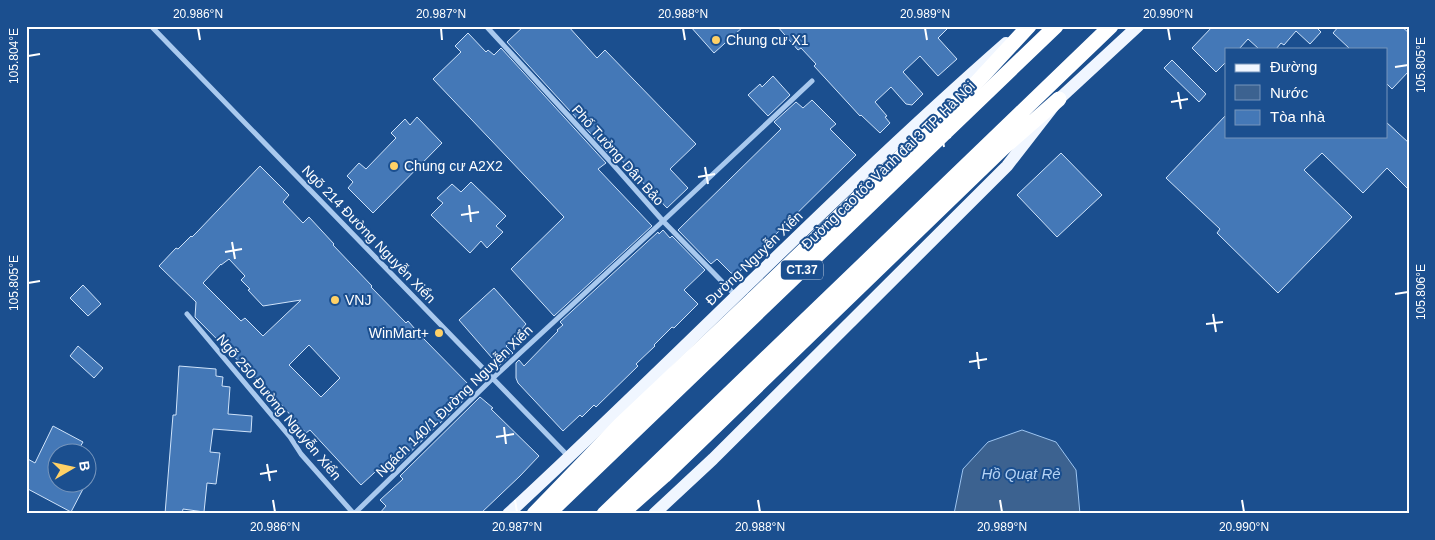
<svg xmlns="http://www.w3.org/2000/svg" width="1435" height="540" viewBox="0 0 1435 540" font-family="Helvetica,sans-serif">
<style>
.water{fill:#3c6290;stroke:#9cc4f0}
.building{fill:#4478b7;stroke:#cfe3fa;fill-rule:evenodd}
.lines{fill:none;stroke-linecap:round;stroke-linejoin:round}
.street{stroke:#a9c9ee;stroke-width:5}
.primary{stroke:#f0f6ff;stroke-width:12}
.highway{stroke:#fff;stroke-width:15}
.highway-bridge{stroke:#fff;stroke-width:15}
.ticks{fill:none;stroke:#fff;stroke-width:2}
.poi-dot{fill:#ffd166;stroke:#1b4f8f;stroke-width:2}
.labels{text-anchor:middle;dominant-baseline:central;stroke-width:4;stroke-linejoin:round;paint-order:stroke}
.shield{fill:#1b4f8f;stroke:#bbcadd;stroke-width:1}
.shield-label{font-size:12px;font-weight:bold;fill:#fff}
.poi-label{font-size:14px;fill:#fff;stroke:#1b4f8f;text-anchor:start}
.street-label{font-size:14px;fill:#fff;stroke:#1b4f8f}
.water-label{font-size:15px;font-style:italic;fill:#b5d3f5;stroke:#1b4f8f}
.neatline{fill:none;stroke:#fff;stroke-width:2}
.ticks-label{font-size:12px;text-anchor:middle;fill:#fff}
</style>
<rect width="100%" height="100%" fill="#1b4f8f"/>
<!-- water -->
<path class="water" d="M1022,430L1056,442L1076,470L1080,514H954L963,469L988,442Z"/>
<!-- building -->
<path class="building" d="M524,26H568L597,58L605,50L696,144L670,169L688,188L667,208L615,153L612,157L507,42Z
M690,26H744L714,53Z
M777,26H950L938,38L957,59L938,76L920,56L903,72L923,94L912,105L906,104L891,87L875,102L887,116L885,117L890,123L880,133L861,115L860,116L814,66L816,64L801,48L798,50Z
M1213,26H1315L1321,32L1310,44L1296,31L1284,45L1281,43L1276,49H1259L1248,39L1239,49H1226V62L1216,72L1192,48Z
M1339,26H1401L1409,33V71L1392,89L1386,83V49H1350L1333,33Z
M468,33L486,52L488,50L494,55L501,48L606,163L598,169L652,226L554,316L511,269L564,217L433,79L461,52L455,46Z
M1172,60L1206,94L1199,102L1164,68Z
M773,76L790,95L768,116L748,95L760,84L762,87Z
M812,100L836,124L830,129L856,155L767,243L768,244L737,274L731,273L717,259L711,264L678,230L781,129L774,122L796,102L803,108Z
M1226,115V136H1386V122L1409,143V190L1387,168L1363,193L1322,153L1304,170L1352,217L1278,293L1217,233L1220,229L1166,178Z
M417,117L442,143L373,213L348,188L353,182L347,176L359,163L366,169L396,138L391,133L405,119L410,125Z
M1061,153L1102,195L1057,237L1017,195Z
M260,166L289,195L283,202L303,223L309,217L334,244L333,245L372,286L371,287L406,323L408,321L422,337L474,390L393,469L386,462L361,485L310,430L306,433L280,403L195,317L196,302L159,266L176,248L178,249L191,236L192,237L198,231ZM229,259L245,276L241,280L250,289L248,290L263,306L301,300L263,336L245,318L241,321L203,283L221,264V265ZM309,345L340,378L321,397L289,365Z
M471,182L506,216L496,226L503,232L487,248L481,241L470,253L431,215L443,203L437,198L452,184L461,192Z
M663,230L670,238L672,236L705,270L684,290L698,304L674,328L672,327L654,345L655,346L636,364L638,366L596,407L594,405L582,417L580,415L563,431L518,383L516,378V363L519,360L524,366L558,331L557,330L563,325L560,322L658,232L659,234Z
M83,285L101,304L88,316L70,298Z
M494,288L526,324L514,339L506,346L513,353L499,366L459,320Z
M78,346L103,368L94,378L70,356Z
M179,366L216,369V376L223,377L222,386L230,387L228,414L252,416L251,432L213,429L210,452L220,453L216,484L207,483L204,512L183,509L182,514H165L173,415H176Z
M480,397L493,408L491,409L539,456L520,476L480,514H379L386,506L380,500L403,479L400,476Z
M53,426L83,442L77,452H58V482H71L83,489L71,512L26,488V458L35,463Z"/>
<g class="lines">
<!-- street -->
<path class="street" d="M151,26L569,457
M486,26L610,161L663,221L735,295
M187,314L290,437L301,454L354,514
M354,514L493,378L663,221L812,81"/>
<!-- primary -->
<path class="primary" d="M508,514C676,359 834,194 1006,43
M654,514L713,459L1007,166L1059,99L1138,26"/>
<!-- highway -->
<path class="highway" d="M753,299L964,96L1029,26
M604,514L1111,26
M621,514L664,476L1002,149L1059,99"/>
<!-- highway-bridge -->
<path class="highway-bridge" d="M534,514L620,425L753,299
M548,514L1056,26"/>
</g>
<!-- ticks -->
<path class="ticks" d="M198,28L200,40M441,28L442,40M683,28L685,40M925,28L927,40M1168,28L1170,40M28,56L40,54M1395,67L1408,65M1178,92L1181,109M1171,102L1188,99M941,130L944,147M934,140L951,137M705,167L708,184M698,177L715,174M469,205L471,222M461,215L479,212M232,242L235,259M225,252L242,249M28,283L40,281M1395,294L1408,292M1213,314L1216,332M1206,324L1223,322M977,352L979,369M969,362L987,359M740,389L743,406M733,399L750,396M504,427L506,444M496,437L514,434M267,464L270,481M260,474L277,471M273,500L275,512M515,500L517,512M758,500L760,512M1000,500L1002,512M1242,500L1244,512"/>
<!-- markers -->
<g class="poi-dot">
<circle cx="716" cy="40" r="5"/>
<circle cx="394" cy="166" r="5"/>
<circle cx="335" cy="300" r="5"/>
<circle cx="439" cy="333" r="5"/>
</g>
<g class="labels">
<!-- shield labels -->
<rect class="shield" x="781" y="260.5" width="42" height="19" rx="4"/>
<g class="shield-label">
<text x="802" y="270">CT.37</text>
</g>
<!-- poi labels -->
<g class="poi-label">
<text x="726" y="40">Chung cư X1</text>
<text x="404" y="166">Chung cư A2X2</text>
<text x="345" y="300">VNJ</text>
<text x="429" y="333" text-anchor="end">WinMart+</text>
</g>
<!-- street labels -->
<g class="street-label">
<text transform="translate(618 155) rotate(48)">Phố Tưởng Dân Bảo</text>
<text transform="translate(888 165) rotate(-44)">Đường cao tốc Vành đai 3 TP. Hà Nội</text>
<text transform="translate(369 234) rotate(46)">Ngõ 214 Đường Nguyễn Xiển</text>
<text transform="translate(754 258) rotate(-44)">Đường Nguyễn Xiển</text>
<text transform="translate(454 401) rotate(-44)">Ngách 140/1 Đường Nguyễn Xiển</text>
<text transform="translate(279 407) rotate(50)">Ngõ 250 Đường Nguyễn Xiển</text>
</g>
<!-- water labels -->
<g class="water-label">
<text x="1021" y="473">Hồ Quạt Rẻ</text>
</g>
</g>
<!-- border -->
<rect width="1435" height="540" fill="none" stroke="#1b4f8f" stroke-width="55"/>
<!-- legend -->
<rect x="1225" y="48" width="162" height="90" fill="#1b4f8f" stroke="#7695bc"/>
<rect x="1235" y="64" width="25" height="8" fill="#f0f6ff" stroke="#7695bc"/>
<text x="1270" y="72" font-size="15" fill="#ffffff">Đường</text>
<rect x="1235" y="85" width="25" height="15" fill="#3c6290" stroke="#7695bc"/>
<text x="1270" y="98" font-size="15" fill="#ffffff">Nước</text>
<rect x="1235" y="110" width="25" height="15" fill="#4478b7" stroke="#7695bc"/>
<text x="1270" y="122" font-size="15" fill="#ffffff">Tòa nhà</text>
<!-- north arrow -->
<g transform="translate(72 468) rotate(81)"><circle r="24" fill="#1b4f8f" stroke="#7695bc"/>
<path d="M0-4L9 19L0 12L-9 19Z" fill="#ffd166"/>
<text y="-8" font-size="14" font-weight="bold" text-anchor="middle" fill="#ffffff">B</text>
</g>
<rect x="28" y="28" width="1380" height="484" class="neatline"/>
<g class="ticks-label">
<text x="198" y="18">20.986°N</text>
<text x="441" y="18">20.987°N</text>
<text x="683" y="18">20.988°N</text>
<text x="925" y="18">20.989°N</text>
<text x="1168" y="18">20.990°N</text>
<text transform="translate(14 56) rotate(-90)" y="4">105.804°E</text>
<text transform="translate(1421 65) rotate(-90)" y="4">105.805°E</text>
<text transform="translate(14 283) rotate(-90)" y="4">105.805°E</text>
<text transform="translate(1421 292) rotate(-90)" y="4">105.806°E</text>
<text x="275" y="531">20.986°N</text>
<text x="517" y="531">20.987°N</text>
<text x="760" y="531">20.988°N</text>
<text x="1002" y="531">20.989°N</text>
<text x="1244" y="531">20.990°N</text>
</g>
</svg>
